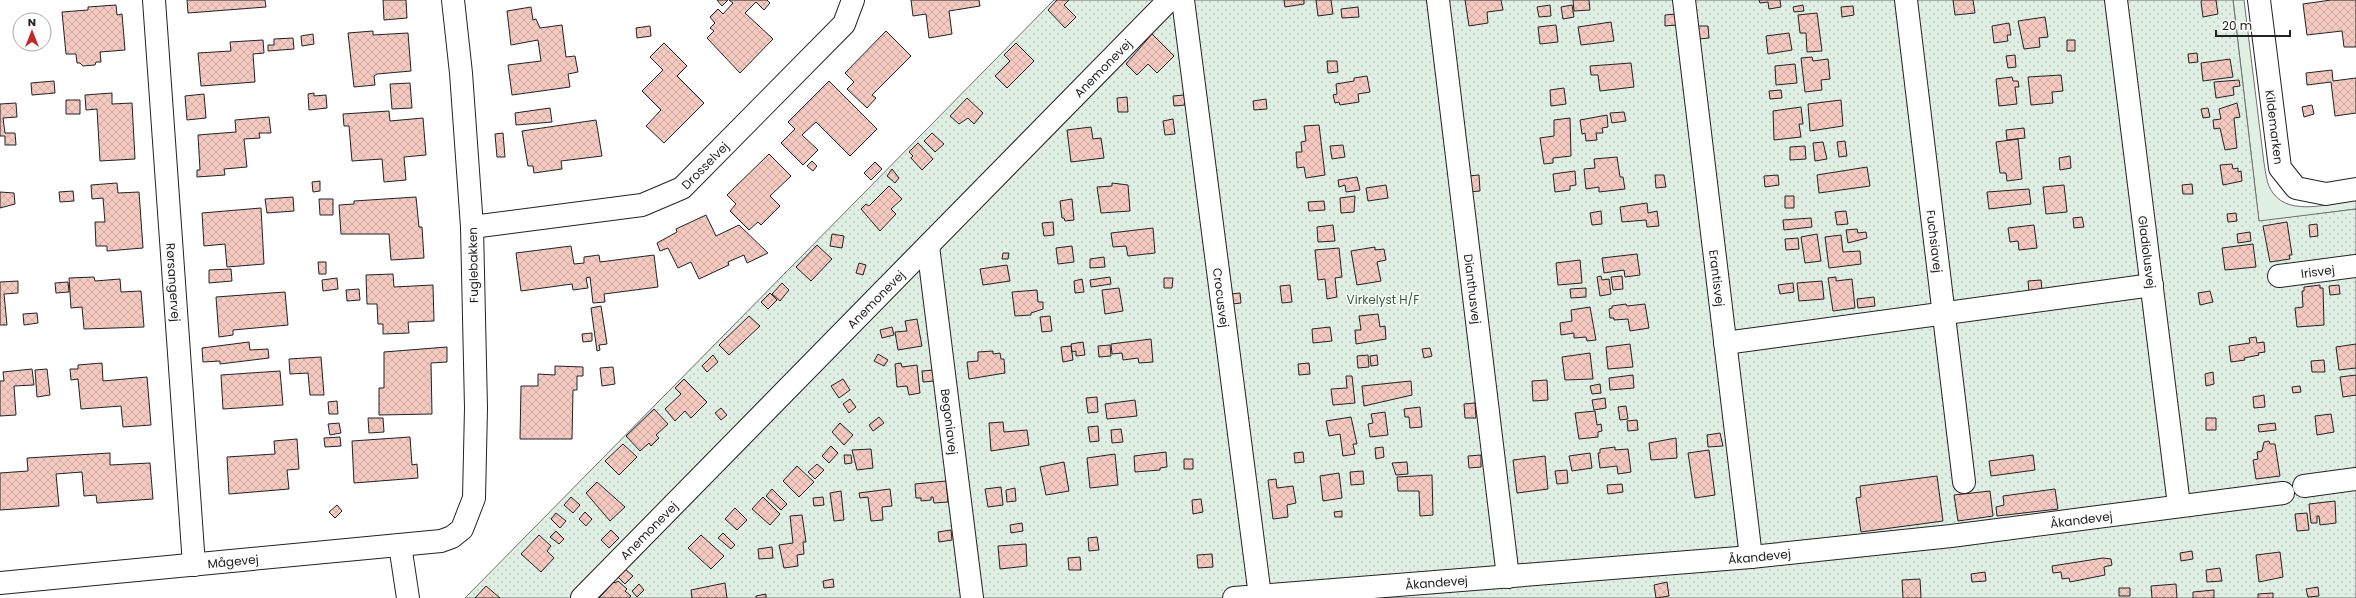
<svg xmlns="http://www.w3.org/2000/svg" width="2356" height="598" viewBox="0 0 2356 598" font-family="Poppins,sans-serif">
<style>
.grass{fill:#e0efe3;stroke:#6f6f6f}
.garden{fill:url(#garden-dots);stroke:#6f6f6f}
.building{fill:url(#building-cross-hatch);stroke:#222}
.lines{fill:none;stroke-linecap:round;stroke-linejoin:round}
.minor-casing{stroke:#222;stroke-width:24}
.minor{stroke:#fff;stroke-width:22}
.labels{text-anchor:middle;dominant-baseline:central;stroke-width:3;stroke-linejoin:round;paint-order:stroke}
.street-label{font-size:12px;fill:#222;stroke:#fff}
.park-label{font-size:12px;fill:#2f5e38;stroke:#fff}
</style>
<defs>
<pattern id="garden-dots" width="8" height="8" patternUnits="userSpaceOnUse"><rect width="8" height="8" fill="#e0efe3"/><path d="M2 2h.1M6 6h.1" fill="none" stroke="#c0cdc2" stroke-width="1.8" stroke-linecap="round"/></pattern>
<pattern id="building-cross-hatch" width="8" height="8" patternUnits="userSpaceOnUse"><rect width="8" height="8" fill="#f3c9c0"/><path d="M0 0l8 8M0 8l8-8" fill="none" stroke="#d0aca5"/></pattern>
</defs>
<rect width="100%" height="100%" fill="#fff"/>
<!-- grass -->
<path class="grass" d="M2233,0H2244L2264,163C2266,173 2266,184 2273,193C2290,217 2332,203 2356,200V209L2259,222Z"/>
<!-- garden -->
<path class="garden" d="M1054,0H2233L2259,221L2356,209V598H465Z"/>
<!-- building -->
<path class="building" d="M187,0H265L266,7L188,13Z
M383,0H406L407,18L384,20Z
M717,0H728L722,6Z
M729,0H767L770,3L764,10L756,2L745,13L773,39L740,73L707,38L714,31L710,28L715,23L710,17L718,9L723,14L733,3Z
M911,0H979L980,6L949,11L952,34L929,38L926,14L913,16Z
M1057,0H1069L1064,5L1076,17L1065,28L1048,10Z
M1284,0H1304V4L1285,7Z
M1316,0H1331L1333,14L1318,16Z
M1465,0H1501L1503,10L1487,12L1488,23L1469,26Z
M1573,0H1589L1590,10L1574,11Z
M1759,0H1780L1781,7L1769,9L1768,2L1760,3Z
M1953,0H1973L1975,13L1955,15Z
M2202,0H2216L2218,14L2203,17L2201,2Z
M2331,0H2356V47H2344L2342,31L2307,35L2303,4Z
M116,5L117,15L122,14L125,50L100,52L101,62H96L95,65L83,66L80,63H77L76,54H66L62,12L88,10V7Z
M1550,5L1551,16L1539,17L1537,7Z
M1572,5L1574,17L1563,19L1561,7Z
M1803,5L1804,11L1794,12L1793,7Z
M1853,6L1854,15L1842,17L1841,7Z
M531,7L533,20L536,19L540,28L562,25L566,57L575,56L578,72L568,74L570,87L512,95L508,65L541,61L538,40L511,45L507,11Z
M1358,7L1359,17L1342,18L1341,9Z
M1817,13L1822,51L1807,52L1806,33H1800L1798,15Z
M1676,14V25L1665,26V15Z
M2045,17L2048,37L2039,38L2040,47L2024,49L2018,21Z
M1611,22L1614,41L1581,45L1578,27Z
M2009,23L2011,35H2007L2008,41L1994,43L1992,26Z
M1556,25L1558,42L1540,44L1538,27Z
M650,26L651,36L637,38L636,28Z
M1698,26H1708L1709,38L1699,39Z
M373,31V35L408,33L411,71L377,74L374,76L375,85L354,87L348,33Z
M886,31L911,56L872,95L876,98L867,108L847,89L854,82L845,73Z
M1789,33L1792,50L1768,54L1766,36Z
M313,34L314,44L302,46L301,36Z
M1152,34L1174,56L1157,73L1148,64L1137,75L1126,64Z
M293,38L294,49L268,51V45H274V39Z
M263,40L264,53L253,54L255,82L201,86L198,53L231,51L230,42Z
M2067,40H2075V51H2067Z
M664,43L687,66L677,76L704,103L664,143L646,126L661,110L642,91L663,70L650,57Z
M1016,43L1034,61L1007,88L995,76L1010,61L1004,55Z
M2197,53L2198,62L2189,63L2188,54Z
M2015,55L2016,67L2008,68L2006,56Z
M1812,57L1813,61L1828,59L1830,79L1821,80L1822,90L1805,92L1801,58Z
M2230,59L2233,77L2203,81L2201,63Z
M1327,61H1337L1338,72L1328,73Z
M1631,63L1634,87L1600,91L1598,75H1591L1590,66Z
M1795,64L1797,83L1776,85L1775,66Z
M2332,70L2333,81L2356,78V113L2335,116L2331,82L2307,85L2306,73Z
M2061,75L2063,91L2052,92L2053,103L2031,105L2028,77Z
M1367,76L1370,92L1358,94L1359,102L1340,105L1339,102L1335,103L1333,95L1337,94L1336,84L1354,81V78Z
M2012,77L2013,81H2018L2019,87H2015L2017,104L1999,106L1996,79Z
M2239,80L2240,86L2233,87L2234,95L2216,98L2214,82Z
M54,81L55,93L32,95L31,83Z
M829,81L877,129L850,156L816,122L802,135L818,150L803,165L781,143L795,129L788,122Z
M410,83L412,108L392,109L390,84Z
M1564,88L1566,104L1551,106L1550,90Z
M1781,90L1782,98L1770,99L1769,91Z
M112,93V104L132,103L135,159L100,161L97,109L86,110L85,95Z
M314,93V96L326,95L327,108L309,110L308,94Z
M204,94L206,118L187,120L185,96Z
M1184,95L1185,105L1174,106L1173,96Z
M1127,97L1128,112H1118L1117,98Z
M967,98L983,113L974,124L968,118L959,124L950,116Z
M1266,99L1267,109L1254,110L1253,101Z
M66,100H80V114H66Z
M1841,100L1843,126L1810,131L1808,104Z
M16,103L17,117L3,118L5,133H15L16,145H5V136H0V104Z
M2237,103L2240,117L2234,118L2237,148L2225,150L2220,128L2214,129L2213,120L2221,119L2219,109Z
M2312,105L2314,114L2304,117L2302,107Z
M1801,107L1803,124H1799L1801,137L1774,140L1773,111Z
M550,108L552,122L516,125L515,113Z
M2208,108L2210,117L2203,118L2201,109Z
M389,111L390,121L423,118L426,155L404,157L406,180L384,182L382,159L352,161L349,126H344L343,114Z
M1624,112L1626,121L1612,123L1610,113Z
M1607,115L1608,127L1602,128L1603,133H1596L1597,140L1586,141L1585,133L1582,134L1580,120Z
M269,117L271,133H259L260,138L244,139L247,167L224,169L225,175L197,177V170H200L198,135L236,132L235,120Z
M1570,118L1571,156L1553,158V163L1544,164L1540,138L1554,136V120Z
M1173,119L1175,134L1165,135L1163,121Z
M596,120L602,156L561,161L562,169L534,173L533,166H528L522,131Z
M1319,125L1325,175L1306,178L1304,167L1297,168L1296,152H1302L1301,142L1306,141L1304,126Z
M1091,127L1093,139L1101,138L1104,158L1071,162L1067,130Z
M2024,128L2025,138L2007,140L2006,130Z
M503,133L505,157H497L495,134Z
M932,133L944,144L935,152L924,141Z
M2018,139L2022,179L2007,181L2006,173H2000L1996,142Z
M1845,141L1847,156L1839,157L1837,142Z
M1823,142L1827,159L1815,161L1813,143Z
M918,143L933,159L922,170L911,158L913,156L909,152Z
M1343,145L1345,157L1332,159L1330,146Z
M1805,146L1806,159L1790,160V147Z
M769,154L791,176L770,196L780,206L761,225L758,222L749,230L730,211L736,204L727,195Z
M2070,156L2071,168L2060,170L2059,158Z
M1617,157L1620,177H1623L1625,189L1599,192V187L1586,189L1584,169L1595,168L1594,159Z
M812,161L817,166L813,171L807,166Z
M875,162L882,169L871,180L864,173Z
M2232,164L2233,169L2238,168V172L2241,171L2242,181L2223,185L2220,165Z
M1867,167L1870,186L1819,193L1817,175Z
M892,169L899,178L895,183L887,176Z
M1575,171L1576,185L1570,186V190L1555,192L1553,174Z
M1479,175L1480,191L1469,192L1468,176Z
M1655,175H1664L1666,187L1656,188Z
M1778,175L1779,185L1765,187L1764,176Z
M1357,177L1360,190L1346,192L1345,185L1339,187L1338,180Z
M320,181V191L313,192L312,182Z
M117,183L118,193L139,192L143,248L107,251V246H96L95,222H105L103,198L92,199L91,185Z
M1112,183L1128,185L1130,211L1101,213L1097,187L1112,186Z
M2192,184L2193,194H2183L2182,185Z
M1386,185L1388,198L1368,201L1366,188Z
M2064,185L2067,212L2046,214L2043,187Z
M889,186L902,199L891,209L896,214L880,231L861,209L866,204L869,206Z
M2029,189L2031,204L1989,209L1987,192Z
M73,191L74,201L60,202L59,192Z
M0,192L14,193L15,204L0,208Z
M1355,196L1354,212L1341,213L1340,198Z
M1785,196H1794V208H1785Z
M293,197L294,211L267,213L265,199Z
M416,197L419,227H422L424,258L391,260L389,234H341L339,205L354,204V201Z
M319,199H333V215H320Z
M1072,199L1074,220L1065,221L1064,218H1062L1060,201Z
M1324,201L1325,210L1309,211L1308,202Z
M1647,203L1648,213L1657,211L1659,226L1647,227L1646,220L1622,222L1620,207Z
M261,208L264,264L227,267L225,244L204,246L202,213Z
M1601,211L1602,224L1592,225L1590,213Z
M1846,211L1848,224L1837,225L1835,212Z
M2236,213L2237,221L2228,222L2227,214Z
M706,215L716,236L739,225L768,253L747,263L744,255L728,262L729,265L699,279L691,262L678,268L668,248L660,251L657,243L677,232L676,229Z
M2082,217L2084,227L2074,228L2073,218Z
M1811,218L1812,227L1784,230L1783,220Z
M1053,222L1054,235L1044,236L1042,223Z
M2287,222L2292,255H2289L2290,259L2270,262L2263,226Z
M2317,224L2318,236L2310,237L2309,225Z
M1333,225L1335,241L1318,242L1317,227Z
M2034,225L2037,248L2019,250L2018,241L2010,242L2008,228Z
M1153,228L1155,253L1128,256L1126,246L1113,247L1111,233Z
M1857,229L1858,233L1866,232L1867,238L1848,243L1846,230Z
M2250,232L2251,241L2238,243L2237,234Z
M832,234L844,236L842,248L830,246Z
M1817,234L1821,261L1805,263L1801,237Z
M1841,235L1843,252L1860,251L1861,264L1829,268L1825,237Z
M1798,238L1799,249L1786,250L1785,239Z
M2253,244L2256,267L2225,270L2222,248Z
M817,245L832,259L811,281L796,267Z
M571,246L574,264L584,263V257L599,255L600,262L654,255L658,287L604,294L605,302L593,303L590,277L586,278L588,288L573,290L572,284L521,291L516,253Z
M1072,246L1074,262L1058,264L1056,248Z
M1375,247V250L1384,249L1386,260L1377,262L1381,281L1357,285L1351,251Z
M1339,248L1342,277L1335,278L1337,297L1327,299L1325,279L1318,280L1315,250Z
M1003,253H1009L1008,259H1002Z
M1637,254L1640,275L1625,277L1624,270L1604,273L1602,258Z
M1104,257L1105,267L1090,268V259Z
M1580,260L1582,283L1558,285L1556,263Z
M318,262H326V274H319Z
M859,263L866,265L863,275L856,273Z
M1007,265L1010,281L983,285L980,269Z
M231,269L232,281L209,283V270Z
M393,274L394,287L433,285L434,321L408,322L409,333L383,334V324H378L377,304H367L366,275Z
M1601,276L1602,280L1609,279L1611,294L1600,296L1597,277Z
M1622,276L1623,289L1613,290L1611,277Z
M94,277L95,281L120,279L121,292L141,291L144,327L84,329L82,307L71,308L69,278Z
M1110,277L1111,284L1091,287L1090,280Z
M1836,277V281L1852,279L1855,308L1833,311L1828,278Z
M337,278L338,289L323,291L322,280Z
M1164,278H1173L1172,288H1164Z
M1082,279L1084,292L1075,293L1074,281Z
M2041,280L2042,290L2029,292L2028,281Z
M18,281V293L4,294L7,325H0V282Z
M1822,281L1824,299L1799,301L1797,283Z
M68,282L69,292L56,293L55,283Z
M782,283L789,290L780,301L772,294Z
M1793,283L1794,292L1780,294L1778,285Z
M1290,285L1292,302L1282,303L1280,286Z
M2320,285V288H2323L2324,325L2297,327L2295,308L2303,307L2302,291H2304V287Z
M2339,285L2340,294L2330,295L2329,286Z
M1119,288L1123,311L1105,314L1102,290Z
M1586,288V297L1571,298L1570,289Z
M359,289L360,300L347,301L346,290Z
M1037,290L1038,302H1043V309L1031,313V315L1015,316L1012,292Z
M2210,291L2213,302L2200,305L2198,293Z
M285,292L288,325L233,330V335L219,337L216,297Z
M770,293L777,300L768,309L761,302Z
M1240,293L1241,303L1232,304L1231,294Z
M1874,297L1875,306L1858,308L1857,299Z
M1626,304L1627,306L1645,304L1649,328L1630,331L1628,319L1614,320V318H1610L1609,309L1612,308V306Z
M601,306L607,344L599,345L600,350L597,351L591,308Z
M1590,307L1596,340L1587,341L1586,337L1574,338V333L1561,335L1560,323L1572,321L1571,310Z
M37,313L38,323L24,325L23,314Z
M1378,314L1380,327L1385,326L1386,339L1356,344L1355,330H1361L1359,316Z
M749,316L760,326L729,355L719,345Z
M1050,316L1052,331L1042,332L1040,317Z
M917,319L922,346L898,350L895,332L907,331L905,321Z
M892,327L894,335L882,338L880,330Z
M1330,327L1332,341L1313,343L1312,329Z
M592,333V341L583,342L582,334Z
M2256,337L2257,343L2264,342L2265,352L2258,353L2259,355L2244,358L2245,360L2231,362L2229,346L2250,343L2249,338Z
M1151,339L1153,362L1139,363L1138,358L1123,360L1122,353L1112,354L1111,344Z
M249,342L250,350L268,349L269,358L220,364V361L203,362L202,348Z
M1083,342L1085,355L1076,356V351L1072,352L1071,344Z
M1630,344L1633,367L1608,369L1606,347Z
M2356,344V368L2339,370L2336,347Z
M1110,345L1111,356L1099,357L1098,346Z
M1071,346L1073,360L1063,362L1061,347Z
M447,347V362L431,363L432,414L379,415V388H384V352Z
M1430,348L1432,356L1424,358L1422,349Z
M993,351V354L1000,353L1001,359H1004L1005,373L969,379L967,362L978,361V352Z
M1590,353L1593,379L1565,380L1562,357Z
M878,354L888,360L884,366L874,361Z
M713,355L718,362L707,372L702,366Z
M1368,355L1369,367L1358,368L1357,356Z
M1377,355L1378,365L1371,366L1370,356Z
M321,357L324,395H310L308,373L290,374L289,359Z
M2324,360L2325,372H2312L2311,361Z
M102,363L103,381L147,377L151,425L123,427L121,406L81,409L78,379L71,380L70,369H78V365Z
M901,363L902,367L917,365L920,393L909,395L907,386L897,387L895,364Z
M1309,363L1310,374L1299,375L1298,364Z
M555,366L583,367V376H577V390H573L572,439H520L521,386H538V374L555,375Z
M613,367L615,384L602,386L600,368Z
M32,369L34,385L14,386L16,415L0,416V381H4L3,372Z
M47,369L50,395L37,397L35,370Z
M934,370L935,381L923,382L922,371Z
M280,371L283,405L223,409L221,375Z
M2213,372L2214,384L2206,386L2205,374Z
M1633,375L1634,388L1610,390L1609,378Z
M2356,375V395L2343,397L2340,377Z
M1346,376H1352L1355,403L1333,405L1331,389L1347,388Z
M684,379L707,402L691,418L685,411L675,421L665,409L681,394L675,388Z
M843,379L850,390L839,398L831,386Z
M1547,380L1548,400L1533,401L1532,381Z
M1411,381L1412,395L1364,406L1362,386Z
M1600,384L1601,393L1592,394L1590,386Z
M2300,386L2301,392L2293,393L2292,387Z
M2264,395L2265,407L2254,408L2253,397Z
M1097,397L1098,412L1088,413L1086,398Z
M1605,398L1606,408L1594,410L1592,400Z
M850,399L856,407L849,413L843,404Z
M1135,400L1137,416L1107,419L1105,404Z
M337,401L338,414H329L328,402Z
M1475,403L1476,418H1465L1464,404Z
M1626,406L1628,419L1620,420L1618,407Z
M1420,407L1422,427L1410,428L1409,417H1405L1404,409Z
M721,408L727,415L721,420L715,413Z
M654,409L668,424L656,435L659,438L651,446L649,443L640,451L626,436Z
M1595,411L1597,425L1601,424L1602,431L1598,432V437L1579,439L1575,413Z
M1385,412L1388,435L1370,437L1368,424L1373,423L1371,414Z
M2331,414L2334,432L2317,435L2315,416Z
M879,417L884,423L873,431L869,425Z
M1351,417L1357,444H1353L1355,454L1343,456L1340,434L1329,436L1326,421Z
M368,418H383L384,432L369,433Z
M2206,418H2216V430H2206Z
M1637,420L1638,430L1628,431L1627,421Z
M1003,422L1004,432L1027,430L1029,445L991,451L989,423Z
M339,423L341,433L330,435L328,424Z
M840,423L853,435L844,445L832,432Z
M2275,423L2276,430L2259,432L2258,425Z
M1098,426L1099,441L1090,442L1088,427Z
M1121,429L1123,442L1112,443L1111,430Z
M1720,433L1723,446L1708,447L1707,435Z
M340,437L341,446L325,447L324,438Z
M410,437L412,465L417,464L418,478L354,483L352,441Z
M1676,438L1677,458L1651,460L1649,443Z
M297,439L299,469L287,470L289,489L229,494L227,457L275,454L274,441Z
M2269,441L2270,444H2275L2280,476L2256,479L2253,460L2258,459L2257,452L2262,451L2264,442Z
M623,444L637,457L619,475L605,461Z
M831,446L838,453L829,463L822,456Z
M1383,447L1384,457L1376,459L1375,448Z
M1615,447V450L1628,449L1631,472L1618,474L1617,466L1600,468L1598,453H1600V449Z
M871,449L873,468L857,470L852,450Z
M1709,450L1715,495L1695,498L1688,453Z
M1166,452L1167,467L1160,468V470L1135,472L1134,456Z
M1303,452L1304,462L1295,463L1294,453Z
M110,453V465L150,463L153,499L97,503L96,495L84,496L82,472L56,474L59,506L0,510V473L28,471L27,458Z
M1590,453L1592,468L1572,471L1569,456Z
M1115,454L1118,485L1090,488L1087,458Z
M844,455H851L852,463L845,464Z
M1481,455V467L1469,468L1468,456Z
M2033,455L2035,470L1991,476L1989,461Z
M1545,456L1548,489L1517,493L1513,460Z
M1184,459H1193V469H1184Z
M1064,462L1069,491L1046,495L1040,467Z
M1407,462L1408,474L1396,475L1392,463Z
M817,464L824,470L815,479L808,472Z
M797,466L814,482L799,497L783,481Z
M1567,470L1568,483L1557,484L1555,471Z
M1363,471L1364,484L1351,485L1350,472Z
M1339,473L1342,498L1323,501L1320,476Z
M1432,475L1433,515L1420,516L1419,491H1398L1397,477Z
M1937,476L1943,521L1861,532L1856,498L1861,497L1860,486Z
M1276,479L1277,488L1293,486L1296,503L1287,505L1288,517L1273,519L1268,480Z
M946,481L948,502L934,503L933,497H931V500L921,501V498H916L915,484Z
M597,482L625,507L610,521L586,493Z
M1622,484L1623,492L1608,494L1607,485Z
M1001,487L1003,505L988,507L985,489Z
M1015,488L1016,501L1007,502L1006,490Z
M772,489L787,504L781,510L766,496Z
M890,489L892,506L882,507L883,520L871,521L868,497L860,498L859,493Z
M2055,489L2058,509L1997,516L1996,507L2004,505L2003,496Z
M841,491L844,520L834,521L830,493Z
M1990,491L1993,516L1958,521L1954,495Z
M571,497L580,505L573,513L564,505Z
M763,497L780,514L770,525L752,509Z
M823,497L824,505L814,506L813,498Z
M1201,499L1203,512L1193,514L1192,500Z
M2335,501L2336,523L2320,525L2319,516H2317V523H2311L2309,504Z
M337,505L342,511L335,518L329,512Z
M735,508L747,520L737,530L725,519Z
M1342,511V517H1335L1334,512Z
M585,512L592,519L586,526L579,519Z
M556,513L566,521L560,528L551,519Z
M2307,513L2309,530L2297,531L2295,514Z
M802,515L806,542H803L804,554L797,555L798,566L784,568L779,545L793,543L790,516Z
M1022,523L1023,531L1011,533L1010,525Z
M611,530L619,538L609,548L601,540Z
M951,530L952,540L939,542L938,532Z
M556,531L564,539L559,544L550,537Z
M723,533L735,545L731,549L718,538Z
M539,535L551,546L547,551L554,558L541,572L521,554Z
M701,535L724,556L711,569L688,548Z
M1097,537L1099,550L1089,551L1088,538Z
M1026,544L1027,566L1000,569L998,546Z
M772,547L773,558L759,559L758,549Z
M2192,551L2193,559L2181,561L2180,553Z
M2280,552L2283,577L2259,582L2256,555Z
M1212,554L1213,567L1198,568L1197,555Z
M1080,557L1081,570H1069L1068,558Z
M2103,558L2111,559L2112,565L2104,567L2105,575L2070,582L2069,578L2062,579L2061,572L2053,573L2052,566Z
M2220,568L2222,581L2207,582L2206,570Z
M625,569L633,576L625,584L618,577Z
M1985,572L1986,581L1972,582L1971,574Z
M833,579L834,587L824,588L823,581Z
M1920,579L1921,598H1903L1902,580Z
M618,581L627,589L625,591L631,596L629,598H599L614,582L615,583Z
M1667,582L1669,596L1656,598L1654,585Z
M725,583L727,598H692L691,590Z
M639,584L644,590L637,597L632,591Z
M2176,584L2177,598H2152L2151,586Z
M486,586L500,598H475Z
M2318,587L2319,596L2308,597L2306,589Z
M2119,588H2130V596H2119Z
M2214,590V598H2193V592Z
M2273,593V598H2258V594Z
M766,594V598H756V596Z"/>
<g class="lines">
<!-- minor casing -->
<g class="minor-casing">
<g id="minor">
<path id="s1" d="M154,0L194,565"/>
<path id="s2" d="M1183,0L1260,596"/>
<path id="s3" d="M1438,0L1508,577"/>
<path id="s4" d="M1684,0L1751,557"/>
<path id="s5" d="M1906,0L1964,482"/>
<path id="s6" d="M2116,0L2179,505"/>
<path id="s7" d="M2259,0L2280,168L2296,188L2326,194L2356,189"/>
<path id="s8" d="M472,227L642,205L682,188L844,24L853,0"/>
<path id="s9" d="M928,246L972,598"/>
<path id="s10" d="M2279,276L2356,266"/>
<path d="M1725,343L2152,285"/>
<path d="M2304,486L2356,479"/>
<path d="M400,545L408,598"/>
<path id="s11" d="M0,583L441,541L452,537L462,529L474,498L476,408L472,227L461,73L453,0"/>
<path id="s12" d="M582,598L1169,0"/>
<path id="s13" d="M1234,598L1751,557L1951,536L2283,493"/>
</g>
</g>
<!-- minor -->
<use href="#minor" class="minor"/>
</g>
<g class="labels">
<!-- street labels -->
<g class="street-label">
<text stroke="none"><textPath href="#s12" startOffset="743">Anemonevej</textPath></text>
<text stroke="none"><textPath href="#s7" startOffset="128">Kildemarken</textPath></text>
<text stroke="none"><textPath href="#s8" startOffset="247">Drosselvej</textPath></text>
<text stroke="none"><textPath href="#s5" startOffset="243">Fuchsiavej</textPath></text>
<text stroke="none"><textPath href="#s6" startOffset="254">Gladiolusvej</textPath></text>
<text transform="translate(473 265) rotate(-91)">Fuglebakken</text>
<text stroke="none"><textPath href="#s10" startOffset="39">Irisvej</textPath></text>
<text stroke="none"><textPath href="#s4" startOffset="280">Erantisvej</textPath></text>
<text stroke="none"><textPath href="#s1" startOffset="283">Rørsangervej</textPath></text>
<text stroke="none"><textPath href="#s3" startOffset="291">Dianthusvej</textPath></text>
<text stroke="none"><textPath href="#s2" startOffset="300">Crocusvej</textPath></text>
<text stroke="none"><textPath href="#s12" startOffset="419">Anemonevej</textPath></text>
<text stroke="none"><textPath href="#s9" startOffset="177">Begoniavej</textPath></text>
<text stroke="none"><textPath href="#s13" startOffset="851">Åkandevej</textPath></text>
<text stroke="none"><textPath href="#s12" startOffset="95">Anemonevej</textPath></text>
<text stroke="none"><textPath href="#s13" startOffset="527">Åkandevej</textPath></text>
<text stroke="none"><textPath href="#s11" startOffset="234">Mågevej</textPath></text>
<text stroke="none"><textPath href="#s13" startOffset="203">Åkandevej</textPath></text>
</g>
<!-- park labels -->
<g class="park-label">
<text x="1383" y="299">Virkelyst H/F</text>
</g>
</g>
<!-- north arrow -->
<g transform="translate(32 32)"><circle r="19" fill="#ffffff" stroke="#a7a7a7"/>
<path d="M0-3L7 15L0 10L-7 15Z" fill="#c62828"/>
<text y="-6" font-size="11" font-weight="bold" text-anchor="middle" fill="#222222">N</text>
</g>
<!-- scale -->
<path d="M2216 30v6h74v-6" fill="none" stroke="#222222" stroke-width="2"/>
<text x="2222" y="30" font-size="12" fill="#222222" stroke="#ffffff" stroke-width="3" paint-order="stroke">20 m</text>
</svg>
